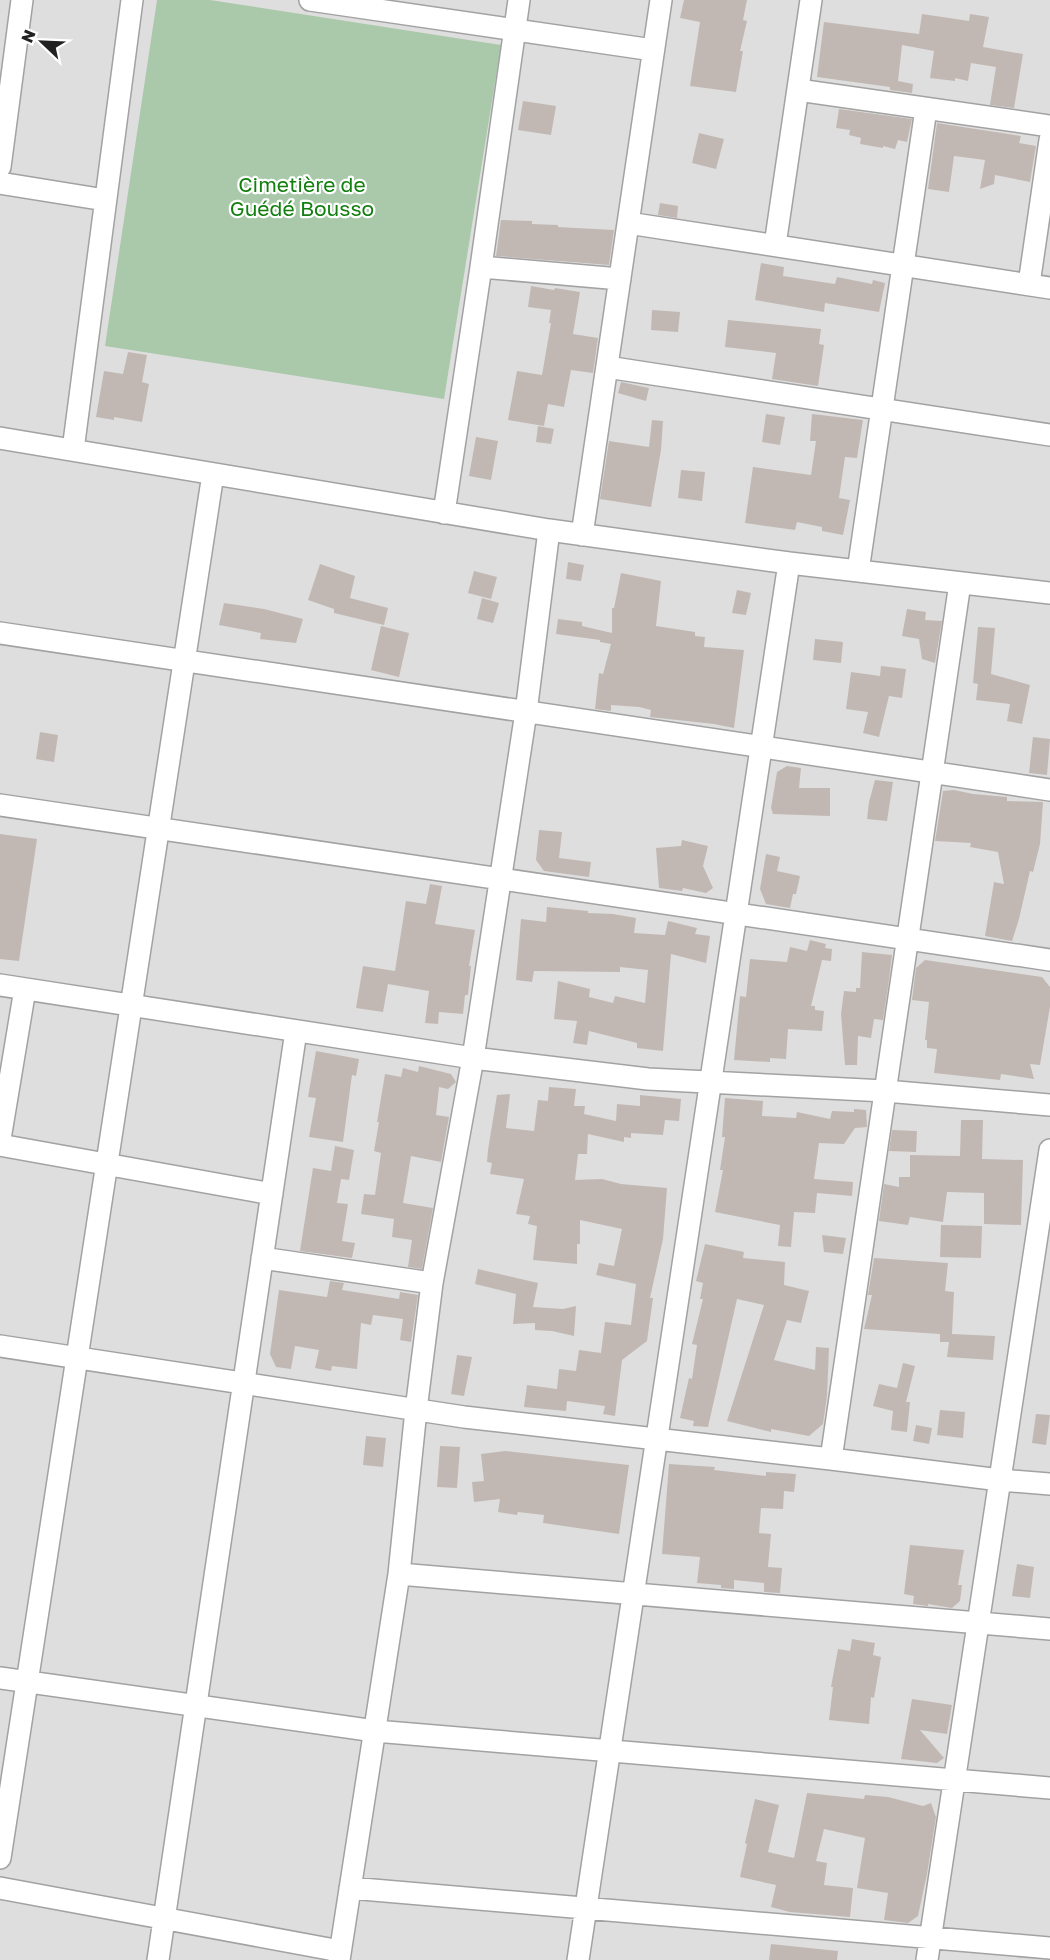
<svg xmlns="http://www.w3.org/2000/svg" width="1050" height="1960" viewBox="0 0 1050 1960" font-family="'Golos Text',sans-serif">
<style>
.residential{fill:#dfdede}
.cemetery{fill:#a9c9aa}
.building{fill:#c1b8b4}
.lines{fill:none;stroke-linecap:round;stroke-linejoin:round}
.minor-casing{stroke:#a2a2a2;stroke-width:24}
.minor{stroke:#fff;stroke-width:21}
.labels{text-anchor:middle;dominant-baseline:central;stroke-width:4.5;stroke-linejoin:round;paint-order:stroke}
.park-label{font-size:21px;fill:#127f0f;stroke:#fff}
</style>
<rect width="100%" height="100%" fill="#f1ede7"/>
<!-- residential -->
<path class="residential" d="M0,0H1050V1960H0Z"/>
<!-- cemetery -->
<path class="cemetery" d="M157,0H210L501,45L444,399L105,346Z"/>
<!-- building -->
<path class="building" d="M684,0H747L743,20L747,21L740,51H743L736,92L690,86L700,22L680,18Z
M922,14L969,21L970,14L989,17L983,47L1023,54L1014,108L990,105L996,67L971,63L968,81L955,78V81L930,78L934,51L902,45L898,81L913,84L912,93L890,90V87L817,77L824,22L919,34Z
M523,101L556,106L551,135L518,130Z
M839,109L912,119L907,142L898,140L895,149L883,146V148L860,144L861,138L849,135L850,130L836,128Z
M937,123L1021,136L1019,143L1036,146L1030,182L995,175L994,184L980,189L985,160L954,156L949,192L928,189Z
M699,133L724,139L716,169L692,163Z
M660,203L678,206L677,218L658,215Z
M501,220L532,221V224L558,225V227L614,230L609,265L496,256Z
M761,263L784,267L783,276L835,284L837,277L872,284L873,280L885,283L879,312L825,303L824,312L755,300Z
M531,286L554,290L555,288L580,292L573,334L598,338L593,373L571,370L564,407L548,404L544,426L508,420L517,371L542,375L551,323H549L551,310L528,307Z
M652,310L680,312L678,332L651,330Z
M728,320L821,329L819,344L824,345L818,386L772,379L776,353L725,347Z
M128,352L147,355L142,382L149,384L142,422L114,417V420L96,417L104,371L123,374Z
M621,382L649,388L646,401L618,393Z
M766,414L785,417L780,445L762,442Z
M812,414L863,420L857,458L845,457L839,498L850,500L843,535L822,531V527L797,522L795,530L745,523L753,467L811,475L816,441H810Z
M652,420L663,421L661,450L651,507L600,499L609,441L649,447Z
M538,426L554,429L551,444L536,442Z
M476,437L498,441L491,480L469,476Z
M681,470L705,472L702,501L678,498Z
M568,562L584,565L581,581L566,579Z
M320,564L355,576L350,598L388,608L384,625L334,613V609L308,600Z
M474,571L497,577L491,599L468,593Z
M621,573L661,581L656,626L695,632V636L705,637L704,647L744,650L734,728L714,724L650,717L651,710L639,707L611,705V711L595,709L599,673L603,674L611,644L600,642V640L556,634L558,619L582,622V626L612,633V608H614Z
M737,590L751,593L746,615L732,613Z
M482,598L499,603L493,623L477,619Z
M224,603L264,609L303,619L296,643L260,639L261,633L219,625Z
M907,609L926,612L925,620L942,621L935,663L922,659L919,639L902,636Z
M381,626L409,633L399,677L371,670Z
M978,627L995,628L991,674L1030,685L1022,724L1007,721L1010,704L976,700L978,684L973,683Z
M815,639L843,642L841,663L813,660Z
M881,666L906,669L902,698L889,696L879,737L863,733L868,712L846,709L851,672L880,676Z
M40,732L58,735L54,762L36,759Z
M1033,737L1050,739L1047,775L1029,773Z
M787,766L801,768L799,788H830V816L773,814L771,808L777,772Z
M875,780L893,782L887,821L867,819L869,802Z
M954,790L973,794L1007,797V801L1043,802L1040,844L1033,872L1030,871L1019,919L1012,941L985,936L994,882L1004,884L998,852L970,847L971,843L935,841L943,791Z
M539,830L562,832L559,858L591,862L589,877L544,871L536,860Z
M0,834L37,839L19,961L0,959Z
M682,840L708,846L703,866L713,888L706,893L683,888L682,891L659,888L656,848L681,846Z
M766,854L780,857L777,871L800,876L796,894H793L790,908L766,904L760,889Z
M430,884L442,886L435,924L475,930L469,966H471L468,995H465L463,1014L439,1012L438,1024L425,1023L429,991L388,984L383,1012L356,1008L363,966L395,971L406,901L426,904Z
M547,907L588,911V913L613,914L636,918L634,933L665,935L668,921L697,928L695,934L710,936L706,963L671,954L663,1051L637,1048V1043L589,1031L587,1045L573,1043L577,1021L554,1019L558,981L590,989L589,997L613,1003L615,996L645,1003L648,970L620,967V972L534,971L532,982L516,980L521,919L546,922Z
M810,940L826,944L825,948L832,949L831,961L822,960L811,1006H815V1010L824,1011L822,1031L788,1029L786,1059L770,1058V1062L734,1060L740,996L746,997L750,959L787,962L790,947L807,951Z
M862,952L892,955L888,987L883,1020L874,1019L871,1038L858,1036L857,1065H845L841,1014L844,991L856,992V988H860Z
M925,960L1042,977L1050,987V1007L1040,1065L1030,1064L1034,1079L1001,1074L1000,1080L934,1073L937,1049L927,1048V1040H925L929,1002L912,1000L916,968Z
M316,1051L359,1059L356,1076L352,1075L343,1142L309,1137L316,1098L308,1097Z
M419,1066L451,1074L456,1082L448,1089L439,1087L436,1115L449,1117L441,1162L411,1156L403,1203L433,1208L422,1269L408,1267L412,1240L392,1237L394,1219L361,1214L364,1194L375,1195L381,1153L374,1151L379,1122H377L385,1074L401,1077L403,1068L418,1072Z
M549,1087L576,1089L574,1106H585L584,1114L616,1121L617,1104L640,1106V1095L681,1099L679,1121L665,1120L663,1135L631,1133V1138L624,1137V1142L588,1134L587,1154H578L575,1180L602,1179L621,1184L667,1188L663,1239L650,1298H653L647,1341L622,1360L615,1416L603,1414L605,1406L567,1401L566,1411L524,1407L527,1385L557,1389L559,1369L576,1371L579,1350L601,1353L605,1322L631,1325L636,1284L596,1275L599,1263L614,1266L622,1229L580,1220V1244H577V1264L533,1260L537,1226L528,1224L530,1216L516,1214L524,1179L490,1174L492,1163L487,1162L488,1150L497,1095L510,1094L506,1128L534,1131L538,1100L548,1101Z
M725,1098L763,1101L762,1116L796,1118L797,1112L830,1119L832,1111L854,1112V1109L866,1110L867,1127L855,1128L844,1144L819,1143L814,1179L853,1182L852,1196L817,1193L815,1213L794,1212L791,1247L778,1246L780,1225L715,1212L723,1170H720L725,1137H722Z
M961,1120H983L982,1159L1023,1160L1021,1225L984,1224V1193L947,1192L943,1222L910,1217L908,1225L879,1221L884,1184L899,1187V1177H910V1155L960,1156Z
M892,1130L917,1131L916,1152L889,1151Z
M335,1146L354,1150L349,1180L341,1179L337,1203L348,1204L342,1241L355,1243L352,1258L300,1251L313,1168L331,1171Z
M941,1225L982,1226L981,1258L940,1257Z
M822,1235L846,1238L843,1254L824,1252Z
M705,1244L744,1252L743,1258L785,1262L784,1285L809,1291L801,1323L787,1320L774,1360L815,1370L816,1347L829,1348L827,1396L823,1424L809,1436L771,1429V1432L727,1421L764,1305L737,1299L708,1427L693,1426L694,1421L680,1418L689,1378L692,1379L697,1345L692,1344L703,1299H700L703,1283L696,1281Z
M874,1258L948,1263L945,1291L954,1292L952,1334L995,1336L993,1360L947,1357L949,1342H940V1334L864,1329L872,1295H868Z
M478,1269L538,1283L533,1307L563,1309L576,1306L574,1336L552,1331L535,1330V1323L513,1324L516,1294L475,1284Z
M330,1281L344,1283L342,1290L399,1299L400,1292L418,1295L411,1342L400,1340L403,1319L373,1315L371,1325L361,1323L357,1369L332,1366L331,1371L315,1368L319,1350L295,1346L291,1369L276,1367L270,1354L279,1290L327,1297Z
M457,1355L472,1357L464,1396L451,1394Z
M903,1363L915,1366L906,1402H910L907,1432L891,1430L893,1411L873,1406L879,1384L897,1388Z
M940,1410L965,1412L963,1438L937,1435Z
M1036,1414L1050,1415L1046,1445L1032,1443Z
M916,1425L932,1428L929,1444L913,1441Z
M366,1436L386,1438L383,1467L363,1465Z
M440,1446L460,1447L457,1488L437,1487Z
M505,1451L629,1465L619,1534L543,1523L544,1515L518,1512L517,1515L498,1512L500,1499L474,1502L472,1482L484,1481L481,1454Z
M669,1464L715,1467L714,1470L766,1476V1472L796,1474L794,1492L784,1491L783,1509L761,1508L759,1533L771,1534L768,1567L782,1568L780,1593L764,1592V1583L734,1580V1589L721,1588V1585L697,1583L700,1557L662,1554Z
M910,1545L964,1550L958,1585H962L960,1601L952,1608L928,1604V1606L913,1604L914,1596L904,1594Z
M1017,1564L1034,1567L1030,1598L1012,1596Z
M852,1639L875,1643L873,1655L881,1657L874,1698L871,1697L869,1724L829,1720L833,1687H831L838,1649L850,1651Z
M912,1699L952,1705L947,1734L920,1730L944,1758L937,1763L901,1759Z
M807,1793L864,1799L865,1795L888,1797L923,1806L931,1803L936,1817L927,1874L918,1916L908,1923L884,1920L888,1893L857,1888L865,1838L824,1829L816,1861L827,1863L824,1885L853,1888L850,1917L790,1912L771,1907L776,1885L740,1877L747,1844L745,1843L755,1799L779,1805L768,1852L794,1858Z
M771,1944L838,1951L837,1960H769Z"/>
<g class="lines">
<!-- minor casing -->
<g class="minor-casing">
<path id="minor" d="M310,0L653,50
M798,90L1050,126
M0,167L22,0
M0,183L105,200
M628,223L1050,288
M775,245L811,0
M481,267L620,279
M1029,284L1050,140
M607,367L1050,435
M0,438L549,530L789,563L1050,593
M73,450L132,0
M444,513L481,267L519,0
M582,535L661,0
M858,571L926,109
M0,633L1050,790
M0,805L1050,960
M0,985L473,1058L648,1079L885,1091L1050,1105
M0,1139L25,989
M0,1145L272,1194
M262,1258L432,1283
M0,1346L464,1417L831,1459L1000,1480L1050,1484
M831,1459L960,583
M399,1574L1050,1629
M0,1678L375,1731L1050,1788
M0,1858L213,474
M0,1888L340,1951
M350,1888L1050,1948
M158,1960L296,1031
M339,1960L399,1574L416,1410L432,1283L473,1058L526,712L549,530
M578,1960L789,563
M927,1960L1050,1150"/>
</g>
<!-- minor -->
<use href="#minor" class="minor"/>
</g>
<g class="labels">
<!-- park labels -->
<g class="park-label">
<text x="302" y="184">Cimetière de<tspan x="302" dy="24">Guédé Bousso</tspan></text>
</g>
</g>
<!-- north arrow -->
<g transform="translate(42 42) rotate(293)" stroke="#ffffff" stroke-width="4.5" paint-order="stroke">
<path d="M0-4.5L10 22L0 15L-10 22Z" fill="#212121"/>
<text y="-9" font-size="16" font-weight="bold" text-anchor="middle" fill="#212121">N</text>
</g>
</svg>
